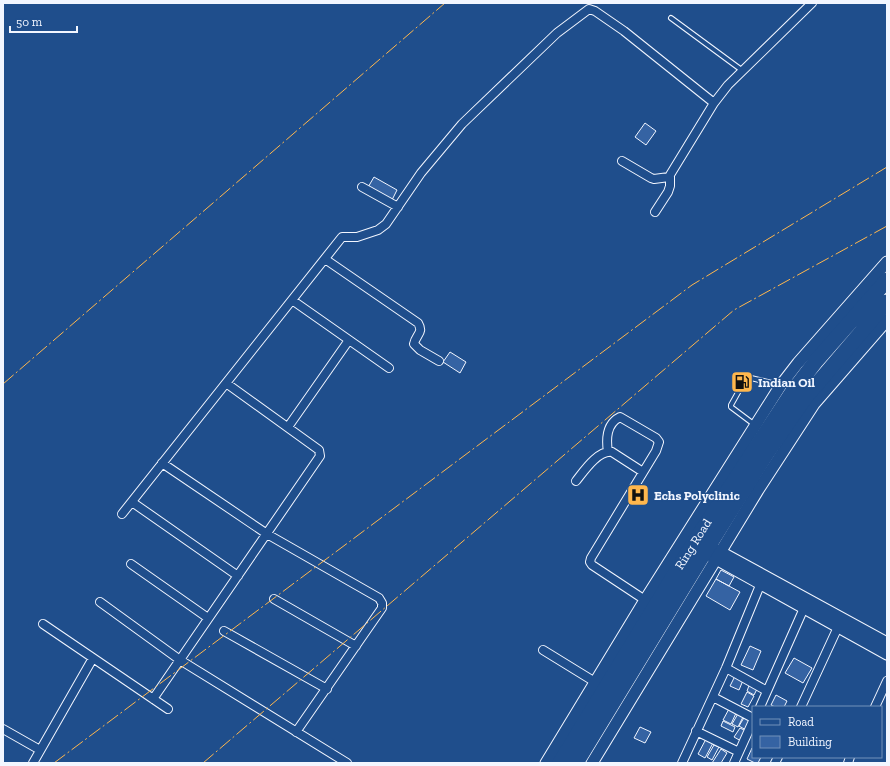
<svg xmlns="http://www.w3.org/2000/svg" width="890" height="766" viewBox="0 0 890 766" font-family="'Zilla Slab',serif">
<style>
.building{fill:#3563a3;stroke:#f2f6ff}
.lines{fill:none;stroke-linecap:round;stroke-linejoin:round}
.lane-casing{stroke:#f2f6ff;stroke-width:6}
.street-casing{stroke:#f2f6ff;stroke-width:10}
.secondary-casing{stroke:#f2f6ff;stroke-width:13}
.highway-casing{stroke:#f2f6ff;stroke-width:17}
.lane{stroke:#1f4e8c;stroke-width:4}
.street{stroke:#1f4e8c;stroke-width:8}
.secondary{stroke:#1f4e8c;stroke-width:11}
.highway{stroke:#1f4e8c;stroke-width:15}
.power{stroke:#ffb74d;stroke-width:1;stroke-dasharray:14 3 2 3;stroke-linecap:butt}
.labels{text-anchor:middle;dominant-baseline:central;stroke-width:3;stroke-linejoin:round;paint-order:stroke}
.poi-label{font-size:13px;font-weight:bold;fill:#f2f6ff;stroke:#1f4e8c;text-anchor:start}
.street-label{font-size:13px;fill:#f2f6ff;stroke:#1f4e8c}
</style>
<rect width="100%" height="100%" fill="#1f4e8c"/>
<!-- building -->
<path class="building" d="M645,123L656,131L646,145L635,137Z
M374,177L397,190L391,202L367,189Z
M450,352L466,362L460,373L443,362Z
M721,570L734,577L729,586L716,579Z
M716,579L740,592L730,610L706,596Z
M750,646L761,651L753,670L741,665Z
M794,658L812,668L803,683L785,673Z
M736,674L744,678L739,690L730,686Z
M750,683L758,687L754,695L747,691Z
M747,692L754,696L748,707L741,704Z
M776,695L787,701L784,707H775L771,705Z
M730,707L737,711L731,724L723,720Z
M739,712L744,715L738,727L732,724Z
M745,716L752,720L746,730L739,726Z
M723,721L735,727L733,732L721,726Z
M640,727L651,732L645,743L634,738Z
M740,728L746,731L741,741L734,737Z
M706,739L713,743L705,758L698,754Z
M714,745L719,747L712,760L707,757Z
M752,748L753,757H761L758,763H755L747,759Z
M721,749L727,753L721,763H712Z"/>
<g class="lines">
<!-- lane casing -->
<g class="lane-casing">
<path id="lane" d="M671,18L743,71
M755,425L731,407V405L745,380L751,378L780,385"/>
</g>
<!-- street casing -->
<g class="street-casing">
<path id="street" d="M622,161L651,178L654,179L669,177
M362,187L398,207
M655,212L668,192L670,186V175L714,103L728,85L812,3
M325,259L418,323C424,333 416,334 414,344L420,350L439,361
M292,300L389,368
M288,427L349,340
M608,452C606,439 606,424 620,417L656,438L659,442L656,451L591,558L590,562L592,565L645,600
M162,463L267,534L379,598L382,603V608L296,732
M576,481C584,471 598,450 612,452L643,472
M132,502L238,576
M122,514L342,237H357L378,230L386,224L421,173L462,124L557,33L589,9L595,11L624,31L714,103
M131,564L208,618
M274,599L356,646
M100,602L180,660L347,763
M43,624L168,709
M224,631L327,689
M543,650L595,682
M726,668L767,691
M713,697L753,718
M153,699L320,456L319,450L226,383
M760,707L804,608
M801,707L838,627
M875,707L887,681
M3,729L40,750
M696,731L739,752
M33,763L93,658
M682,763L726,668L763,578
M734,763L753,721
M775,763L778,757
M848,763L850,757"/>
</g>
<!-- secondary casing -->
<g class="secondary-casing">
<path id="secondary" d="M715,549L887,643
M709,555L887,654
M546,763L645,600L781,385L798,363L887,262
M592,763L758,490L814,404L887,320"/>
</g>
<!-- highway casing -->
<g class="highway-casing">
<path id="highway" d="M560,763L695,541L766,432L793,391L816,361L887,280
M576,763L706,550L767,453L805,398L887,302"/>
</g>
<!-- lane -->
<use href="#lane" class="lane"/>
<!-- street -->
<use href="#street" class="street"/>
<!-- secondary -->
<use href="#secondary" class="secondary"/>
<!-- highway -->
<use href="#highway" class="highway"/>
<!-- power -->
<path class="power" d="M3,384L445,3
M54,763L692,285L887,167
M203,763L734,310L887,226"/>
</g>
<!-- icons -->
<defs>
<g id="fuel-square" transform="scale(1.15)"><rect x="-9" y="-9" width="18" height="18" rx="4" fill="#ffb74d" stroke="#1f4e8c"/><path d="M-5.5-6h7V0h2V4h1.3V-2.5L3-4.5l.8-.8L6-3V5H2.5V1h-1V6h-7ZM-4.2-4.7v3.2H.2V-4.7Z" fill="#111"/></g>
<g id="hospital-square" transform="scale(1.15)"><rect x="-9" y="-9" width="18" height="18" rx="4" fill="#ffb74d" stroke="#1f4e8c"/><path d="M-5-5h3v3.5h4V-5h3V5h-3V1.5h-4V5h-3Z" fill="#111"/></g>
</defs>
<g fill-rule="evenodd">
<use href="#fuel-square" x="742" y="382"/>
<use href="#hospital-square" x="638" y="495"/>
</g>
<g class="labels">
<!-- poi labels -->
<g class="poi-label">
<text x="758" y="382">Indian Oil</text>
<text x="654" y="495">Echs Polyclinic</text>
</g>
<!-- street labels -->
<g class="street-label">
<text transform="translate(693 544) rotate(-58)">Ring Road</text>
</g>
</g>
<!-- border -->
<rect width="890" height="766" fill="none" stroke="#f2f6ff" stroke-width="8"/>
<!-- legend -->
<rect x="752" y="706" width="130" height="52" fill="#1f4e8c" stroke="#7391ba"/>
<rect x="760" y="719" width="20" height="6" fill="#1f4e8c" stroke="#7391ba"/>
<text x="788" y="726" font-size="12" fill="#f2f6ff">Road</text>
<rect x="760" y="736" width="20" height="12" fill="#3563a3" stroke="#7391ba"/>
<text x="788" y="746" font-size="12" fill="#f2f6ff">Building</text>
<!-- scale -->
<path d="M10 26v6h67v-6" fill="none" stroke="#f2f6ff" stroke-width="2"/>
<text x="16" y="26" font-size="12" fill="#f2f6ff" stroke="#1f4e8c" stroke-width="3" paint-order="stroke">50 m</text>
</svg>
